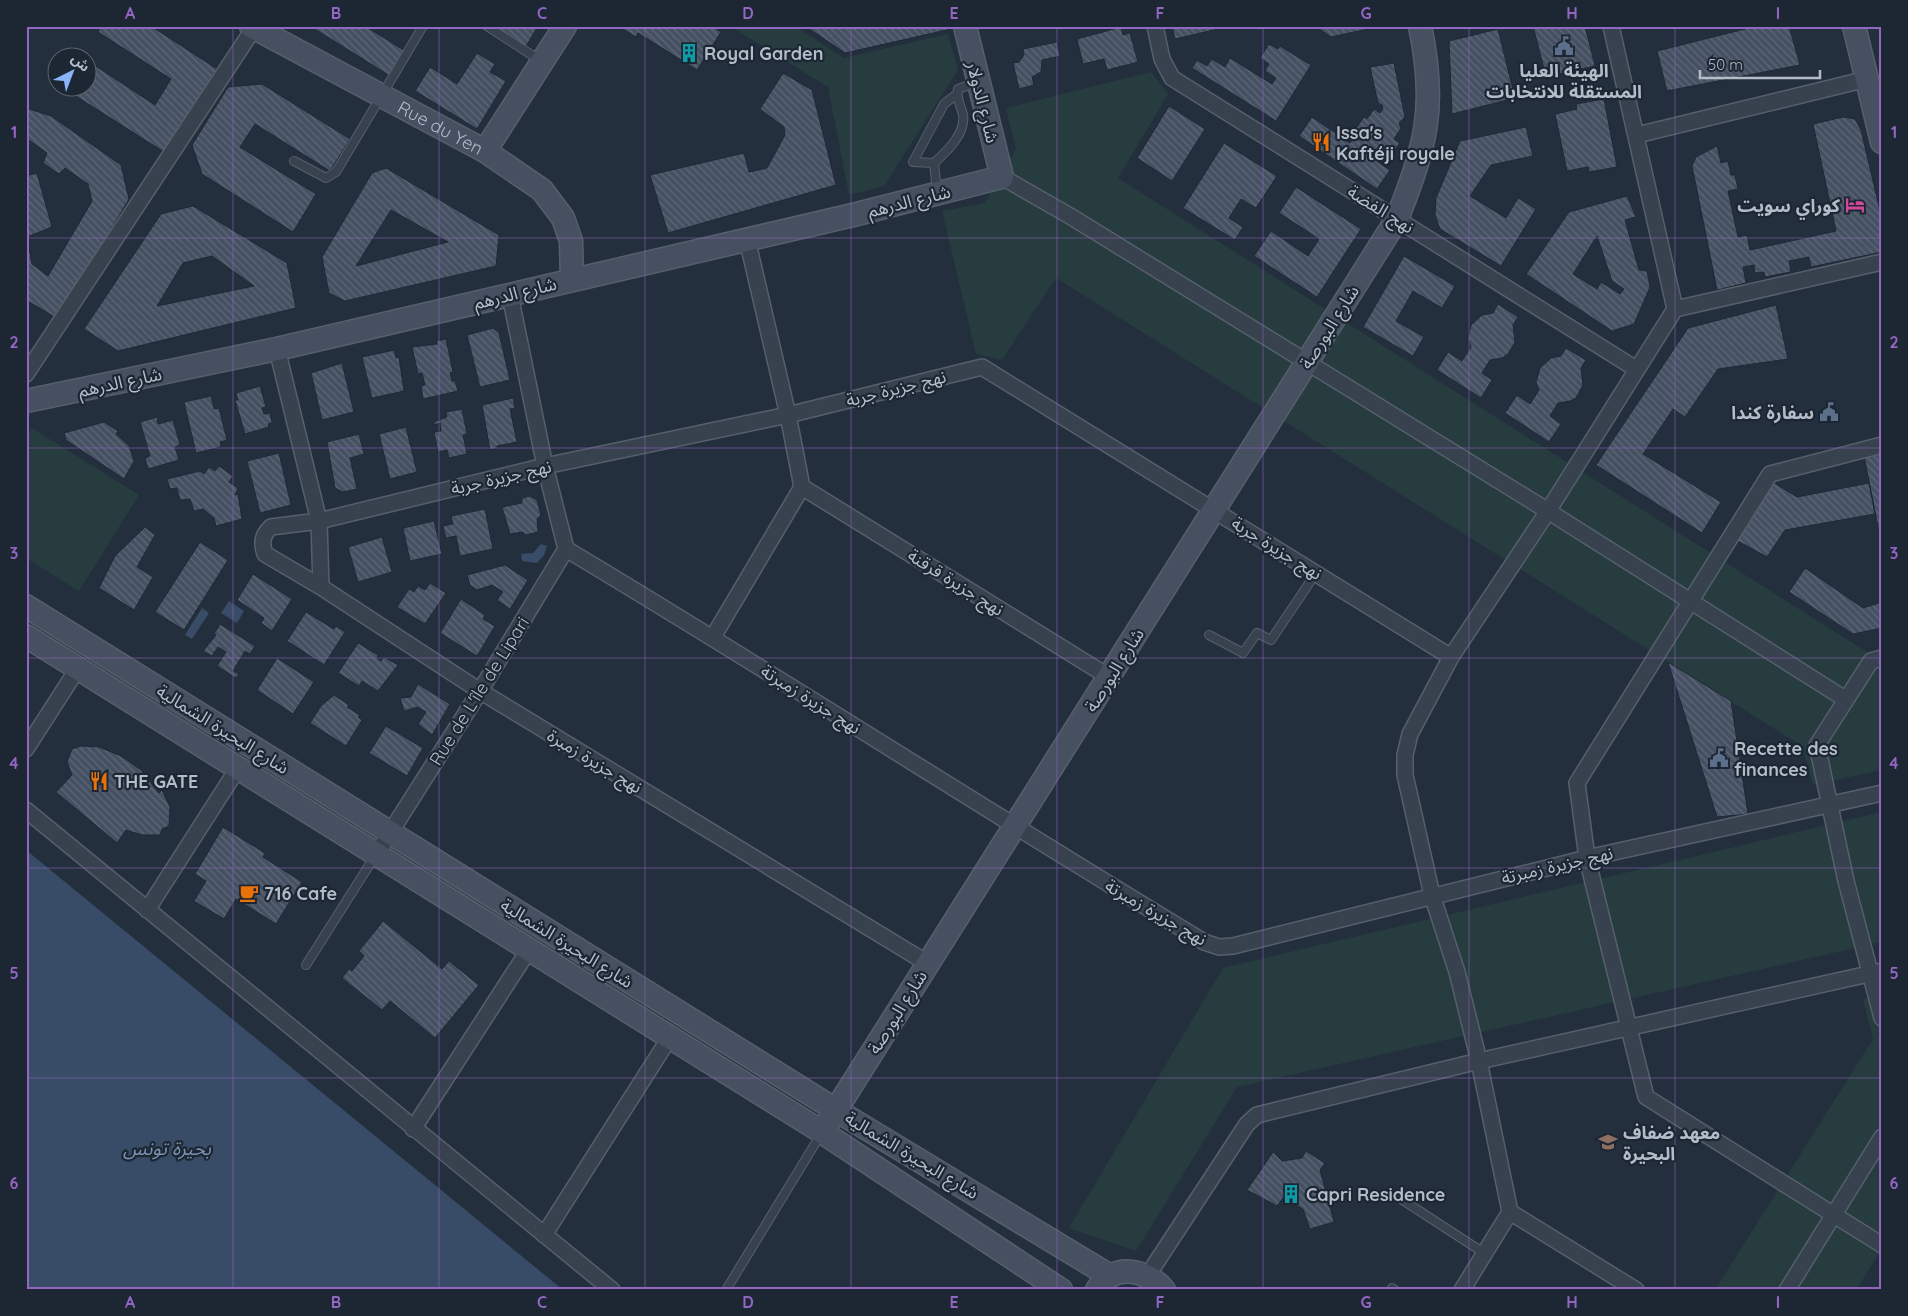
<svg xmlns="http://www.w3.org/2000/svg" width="1908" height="1316" viewBox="0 0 1908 1316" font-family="Quicksand,'Noto Sans Arabic',sans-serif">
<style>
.green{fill:#263c3f}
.water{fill:#394c67}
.building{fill:url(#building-back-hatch);stroke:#1f2835;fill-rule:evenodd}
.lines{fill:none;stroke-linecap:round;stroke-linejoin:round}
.lane-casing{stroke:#565f6c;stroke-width:10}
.street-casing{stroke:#565f6c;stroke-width:18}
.secondary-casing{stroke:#565f6c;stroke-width:25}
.lane{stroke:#38414e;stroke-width:8}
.street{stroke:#38414e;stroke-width:15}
.secondary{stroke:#465061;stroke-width:22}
.grid{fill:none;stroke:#9266c3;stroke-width:1;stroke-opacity:0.55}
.labels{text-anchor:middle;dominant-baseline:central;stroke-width:4.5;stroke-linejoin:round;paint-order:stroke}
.poi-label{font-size:18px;font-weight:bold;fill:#b4bcc9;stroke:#1d2633;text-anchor:start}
.street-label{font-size:18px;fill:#b4bcc9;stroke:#1d2633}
.water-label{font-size:19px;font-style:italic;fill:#7c92b1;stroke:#1d2633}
.neatline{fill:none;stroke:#9266c3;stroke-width:2}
.grid-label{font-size:16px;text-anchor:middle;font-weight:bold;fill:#9266c3}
</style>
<defs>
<pattern id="building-back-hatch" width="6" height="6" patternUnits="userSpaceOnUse" patternTransform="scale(1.25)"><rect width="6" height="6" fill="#455162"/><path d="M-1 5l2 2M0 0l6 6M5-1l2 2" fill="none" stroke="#5d6877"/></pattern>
</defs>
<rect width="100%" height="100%" fill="#242f3e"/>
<!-- green -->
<path class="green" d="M730,26H794L844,58L948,34L958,70L884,186L849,195L828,87Z
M1151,72L1168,94L1118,178L1867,652L1882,649V770L1813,785L1802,746L1056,278L1002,360L976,354L942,211L985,203L1016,149L1006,108Z
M32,428L139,495L79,591L26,558V437Z
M1882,812V942L1237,1087L1136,1251L1069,1228L1223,968Z
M1882,994V1249L1856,1290H1715L1873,1039L1863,999Z"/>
<!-- water -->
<path class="water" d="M541,544L547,546L544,555L537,563L522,561L521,554L533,553Z
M229,601L244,611L237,623L221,613Z
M202,608L209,613L192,639L185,635Z
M26,850L563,1290H26Z"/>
<!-- building -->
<path class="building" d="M101,26H151L217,69L164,152L63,88H88V61L155,105L171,79L98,32Z
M310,26H365L405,51L390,76Z
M503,26H538L525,48L499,31Z
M618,26H712L721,32L697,70L638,33L636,37Z
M805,26H950L951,29L845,53Z
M1172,26H1231L1175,39Z
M1315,26H1382L1331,37Z
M1533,26H1585L1595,66L1546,77Z
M1757,26H1789L1800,65L1667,91L1657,51Z
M1121,27L1123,35L1130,33L1138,62L1107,70L1104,59L1083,64L1077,39Z
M1498,29L1515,98L1452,114L1449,41Z
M1057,42L1060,56L1042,60L1041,72L1032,77L1034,85L1019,89L1013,63L1019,62L1024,55L1023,49Z
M1269,44L1278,49L1280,46L1311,65L1276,121L1192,68L1197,60L1207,66L1212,59L1225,67L1230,58L1272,84L1276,78L1265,71L1269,64L1260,58Z
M477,53L495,64L490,72L506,81L477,129L415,91L430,67L457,84Z
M1394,63L1405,117L1399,123L1401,128L1394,139L1400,143L1389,157L1384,153L1378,162L1390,170L1377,189L1299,136L1312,117L1350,143L1357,134L1354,131L1364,117L1367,119L1374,109L1380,113L1383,109L1382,105L1378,103L1370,67Z
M783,73L812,90L836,185L668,233L650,175L744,153L749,172L767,168L785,135L784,127L760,109Z
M262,84L350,139L330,171L255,124L240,147L316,194L293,232L202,174L192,145L228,87Z
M1604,99L1617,167L1589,172L1588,167L1567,171L1555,114L1577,109L1576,104Z
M1169,106L1205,129L1172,181L1137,158Z
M26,108L51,116L121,165L129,199L58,319L26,300V176L37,173L52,227L27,237L32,264L48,276L92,201L88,184L65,168L59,174L43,163L47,153L26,138Z
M1843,117L1855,119L1861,130L1882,219V252L1811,267L1809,257L1789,261L1791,272L1765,277L1764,272L1755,273L1754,265L1743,267L1746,283L1717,290L1692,166L1696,157L1717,146L1721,163L1728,161L1731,175H1735L1738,189L1728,191L1738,237L1747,235L1750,250L1836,231L1813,124Z
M1526,127L1533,156L1491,165L1470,196L1506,218L1518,198L1536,209L1501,266L1440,229L1435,215L1436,198L1460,141Z
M1224,143L1277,176L1256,208L1241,199L1229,218L1243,227L1235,240L1183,208Z
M386,168L499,235L496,266L345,301L329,293L322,257L372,173ZM391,210L448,242L356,266Z
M1296,187L1361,229L1317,297L1254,256L1271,231L1308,256L1319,239L1279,213Z
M1627,196L1636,217L1625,220L1639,270L1647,271L1650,287L1634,324L1612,331L1526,274L1569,212ZM1597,236L1612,281L1624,289L1620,294L1601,282L1597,289L1573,274Z
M193,206L287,263L296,308L118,351L84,329L161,214ZM212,256L254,286L157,306L183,263Z
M1404,256L1455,286L1442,308L1413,291L1396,321L1424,337L1413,356L1363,327Z
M1498,304L1518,317L1513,325L1515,342L1508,354L1502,358L1490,360L1482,373L1492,380L1481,398L1437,370L1448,352L1462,361L1471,347L1468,339L1471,325L1482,315L1493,313Z
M1776,305L1788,359L1718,369L1685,417L1673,409L1643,454L1721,502L1702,533L1596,465L1688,328Z
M493,328L499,333L510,380L480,387L467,335Z
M446,339L453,372L450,373L452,381H455L458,391L423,399L421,386L425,385L422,373L418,374L412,347L437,344L436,341Z
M1566,348L1586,360L1581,368L1583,385L1576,398L1570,401L1558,403L1550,416L1561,424L1549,442L1505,413L1517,395L1530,404L1539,390L1536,382L1540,368L1551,358L1561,356Z
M394,350L396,358L399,357L404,391L372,398L362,357Z
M342,363L354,412L322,420L311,373Z
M260,386L266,407L262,408L264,414L270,413L272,423L268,424L269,427L245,434L235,400H238L236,393Z
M211,396L214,409L219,408L227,440L220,442L221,447L196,453L184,402Z
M513,398L515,408L510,409L517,442L497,446V448L490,450L482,405Z
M462,409L467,434L463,435L467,454L449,458L447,450L438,452L434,432L441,431L440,423L434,425V422L447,417L446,412Z
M157,417L158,424L173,420L180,445L175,447L179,460L148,469L145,458L150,456L140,422Z
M104,422L118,431L116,434L129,446L134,461L124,479L66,440L64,433Z
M406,427L417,472L390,479L379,434Z
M359,434L364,454L350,458L357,489L343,492L335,488L327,442Z
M279,453L291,505L260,513L247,461Z
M1882,453V547L1864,456Z
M219,466L233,476L229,482L238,488L235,495L238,494L242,519L216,526L214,518L203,509L194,511L190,499L180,500L177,488L170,489L167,479L200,471L204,474L209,467L215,471Z
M1771,481L1797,497L1869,483L1875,514L1785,530L1767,557L1734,539Z
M530,496L537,500L541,515L537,519L538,532L526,535L523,532L510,534L502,507L522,503V498Z
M485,509L493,549L460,556L456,536L446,538L443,526L453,524L451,516Z
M434,521L442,554L410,561L403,528Z
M145,527L155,535L137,567L153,577L134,610L99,588L115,556Z
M382,537L392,572L358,582L348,547Z
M200,542L228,560L184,630L155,612Z
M505,565L528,580L510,609L497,600L503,592L492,585L477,590L470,585L467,575Z
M1805,568L1863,608L1882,602V628L1853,634L1789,592Z
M253,574L292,599L272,631L261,623L264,618L237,600Z
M430,583L446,593L425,624L397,607L409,589L414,592L418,586L425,590Z
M461,599L485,615L483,619L495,626L477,656L440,633Z
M306,612L334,629L336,626L345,632L324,665L287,641Z
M220,624L255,646L250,654L245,651L233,671L239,674L236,678L217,666L226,652L218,647L212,656L203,651L216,635L214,634Z
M358,643L378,655L377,658L381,661L384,657L398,665L378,691L362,681L359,686L338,673Z
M277,658L314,682L293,714L257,690Z
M1668,662L1731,701L1748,814L1717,817Z
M418,684L450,704L432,735L418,724L426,712L418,707L404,711L400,698L411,697Z
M334,695L349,705L347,707L360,715L358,717L362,720L346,746L310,723L321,706Z
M386,726L423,748L407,776L369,753Z
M81,746L99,747L121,756L141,770L159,793L162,790L170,807L169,826L162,829L160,835H142L126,830L117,843L56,792L72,775L67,762L72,749Z
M223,827L265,853L263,857L302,882L276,924L236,899L224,919L194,901L206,881L195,874Z
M383,921L442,969L449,961L479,985L435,1038L390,1001L382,1010L342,978L349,969L352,971L364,956L359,951Z
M1306,1151L1325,1163L1320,1170L1334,1222L1310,1229L1303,1209L1283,1198L1277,1206L1247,1190L1273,1152L1282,1161L1302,1158Z"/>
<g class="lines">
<!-- lane casing -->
<g class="lane-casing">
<path id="lane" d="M487,26L541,61
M957,94L944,104L913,162L934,163C946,152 966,134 963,115C961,106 956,98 958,89L977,82
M294,161L326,178L336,172L423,26
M934,163L937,191
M1209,635L1243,653L1257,633L1271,640L1316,573
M306,965L375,856
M1401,1199L1484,1253
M1392,1288L1395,1290
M726,1290L821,1134"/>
</g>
<!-- street casing -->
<g class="street-casing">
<path id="street" d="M1155,26L1162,59L1172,78L1636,369
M1611,26L1675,309
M1637,135L1867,79
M1002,177L1070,216L1548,511L1845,699
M510,295L545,466L566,549
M277,349L319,521L321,587
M26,374L254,28
M1882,445L1770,474L1577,783L1587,858L1646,1097L1882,1245
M802,487L1109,677
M566,549C780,677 990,813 1204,942L1219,947L1233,946L1587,858L1882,793
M713,637L802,487L788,415L747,239
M1882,658L1871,661L1817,745L1846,881L1882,1018
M26,749L78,668
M26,810L612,1290
M376,855L480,691L566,549
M147,910L238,768
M927,963L480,691L321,587L265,554C261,543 262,535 271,527L319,521L545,466L788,415L982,367L1451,657
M413,1129L530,948
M544,1235L670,1037
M1148,1275L1247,1124L1257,1115L1479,1061L1882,971
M1462,1290L1510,1212
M1636,1290L1510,1212L1479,1061L1457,972L1432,895L1405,775V755L1410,734L1451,657L1548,511L1675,309L1882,262
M1787,1290L1882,1137"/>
</g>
<!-- secondary casing -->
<g class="secondary-casing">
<g id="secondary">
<path id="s1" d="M251,26L485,151L542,190L563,218L571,241L572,279"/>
<path d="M1854,26L1882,142"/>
<path d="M485,151L565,26"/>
<path d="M26,401L277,349L853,215L1002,177L965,26"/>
<path d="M26,606L836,1110L1110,1276"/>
<path d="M26,636L822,1132L1061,1290"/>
<path d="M822,1132L1397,219C1426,145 1437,107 1420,26"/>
<path d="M1097,1290C1112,1262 1147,1269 1164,1290"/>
</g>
</g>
<!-- lane -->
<use href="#lane" class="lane"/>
<!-- street -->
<use href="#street" class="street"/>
<!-- secondary -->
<use href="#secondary" class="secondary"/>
</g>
<!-- grid -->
<path class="grid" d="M233,26V1290M439,26V1290M645,26V1290M851,26V1290M1057,26V1290M1263,26V1290M1469,26V1290M1675,26V1290M26,238H1882M26,448H1882M26,658H1882M26,868H1882M26,1078H1882"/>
<!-- icons -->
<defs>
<g id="civic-bare" transform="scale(1.5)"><path d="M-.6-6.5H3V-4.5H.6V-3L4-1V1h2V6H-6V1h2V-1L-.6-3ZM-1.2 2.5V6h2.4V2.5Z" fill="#5c6f8a" stroke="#1d2633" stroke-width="2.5" paint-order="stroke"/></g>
<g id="building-bare" transform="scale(1.5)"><path d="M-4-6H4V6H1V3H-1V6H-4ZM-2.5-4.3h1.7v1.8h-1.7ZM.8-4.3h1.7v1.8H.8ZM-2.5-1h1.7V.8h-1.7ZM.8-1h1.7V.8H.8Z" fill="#0f9aa8" stroke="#1d2633" stroke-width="2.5" paint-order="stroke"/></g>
<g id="restaurant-bare" transform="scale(1.5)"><path d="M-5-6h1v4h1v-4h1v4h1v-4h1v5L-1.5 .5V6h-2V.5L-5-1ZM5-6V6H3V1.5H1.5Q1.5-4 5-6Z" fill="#e8710a" stroke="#1d2633" stroke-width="2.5" paint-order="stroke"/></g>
<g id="hotel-bare" transform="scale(1.5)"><path d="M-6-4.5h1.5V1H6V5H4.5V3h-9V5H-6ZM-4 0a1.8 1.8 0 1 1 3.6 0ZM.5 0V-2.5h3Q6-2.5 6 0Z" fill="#d1479c" stroke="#1d2633" stroke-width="2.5" paint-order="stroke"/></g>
<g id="cafe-bare" transform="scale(1.5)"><path d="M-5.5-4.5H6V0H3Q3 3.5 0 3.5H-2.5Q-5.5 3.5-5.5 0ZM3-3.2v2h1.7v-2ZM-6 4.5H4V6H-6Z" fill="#e8710a" stroke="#1d2633" stroke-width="2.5" paint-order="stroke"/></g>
<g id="school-bare" transform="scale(1.5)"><path d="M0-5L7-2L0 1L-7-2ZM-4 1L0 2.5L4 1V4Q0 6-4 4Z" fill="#8d6e63" stroke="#1d2633" stroke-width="2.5" paint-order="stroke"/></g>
</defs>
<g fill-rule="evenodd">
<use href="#civic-bare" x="1564" y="46"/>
<use href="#building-bare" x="689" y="53"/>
<use href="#restaurant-bare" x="1321" y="142"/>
<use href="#hotel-bare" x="1855" y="205"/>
<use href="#civic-bare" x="1829" y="412"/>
<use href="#civic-bare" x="1719" y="758"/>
<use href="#restaurant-bare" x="99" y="781"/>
<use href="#cafe-bare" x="249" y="893"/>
<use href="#school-bare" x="1608" y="1142"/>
<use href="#building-bare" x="1291" y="1194"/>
</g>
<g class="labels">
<!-- poi labels -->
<g class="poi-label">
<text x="704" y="53">Royal Garden</text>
<text x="1564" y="70" text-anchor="middle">الهيئة العليا<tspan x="1564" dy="21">المستقلة للانتخابات</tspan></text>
<text x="1336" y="132">Issa's<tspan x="1336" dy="21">Kaftéji royale</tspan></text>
<text x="1840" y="205" text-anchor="end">كوراي سويت</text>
<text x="1814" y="412" text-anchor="end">سفارة كندا</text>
<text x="1734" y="748">Recette des<tspan x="1734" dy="21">finances</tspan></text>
<text x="114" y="781">THE GATE</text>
<text x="264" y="893">716 Cafe</text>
<text x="1623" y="1132">معهد ضفاف<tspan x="1623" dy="21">البحيرة</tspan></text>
<text x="1306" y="1194">Capri Residence</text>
</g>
<!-- street labels -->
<g class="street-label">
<text transform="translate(983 102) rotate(76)">شارع الدولار</text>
<text stroke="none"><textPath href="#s1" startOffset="215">Rue du Yen</textPath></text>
<text transform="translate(909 201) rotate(-14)">شارع الدرهم</text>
<text transform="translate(1381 209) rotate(32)">نهج الفضة</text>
<text transform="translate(515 293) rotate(-14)">شارع الدرهم</text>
<text transform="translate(1329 327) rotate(-58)">شارع البورصة</text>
<text transform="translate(120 382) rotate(-12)">شارع الدرهم</text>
<text transform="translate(896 388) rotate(-14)">نهج جزيرة جربة</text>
<text transform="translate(501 477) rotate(-13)">نهج جزيرة جربة</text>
<text transform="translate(1277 548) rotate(32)">نهج جزيرة جربة</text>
<text transform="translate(956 582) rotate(32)">نهج جزيرة قرقنة</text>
<text transform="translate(1114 670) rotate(-58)">شارع البورصة</text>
<text transform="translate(479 691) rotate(-58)">Rue de L'île de Lipari</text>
<text transform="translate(811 699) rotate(32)">نهج جزيرة زمبرتة</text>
<text transform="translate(223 729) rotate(32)">شارع البحيرة الشمالية</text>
<text transform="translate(595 761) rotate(31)">نهج جزيرة زمبرة</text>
<text transform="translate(1557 865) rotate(-13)">نهج جزيرة زمبرتة</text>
<text transform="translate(1156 912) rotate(30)">نهج جزيرة زمبرتة</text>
<text transform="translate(567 943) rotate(32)">شارع البحيرة الشمالية</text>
<text transform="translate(897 1012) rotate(-58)">شارع البورصة</text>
<text transform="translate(912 1155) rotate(31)">شارع البحيرة الشمالية</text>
</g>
<!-- water labels -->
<g class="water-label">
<text x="167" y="1148">بحيرة تونس</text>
</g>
</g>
<!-- border -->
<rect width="1908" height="1316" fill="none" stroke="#1d2633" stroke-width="55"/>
<!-- north arrow -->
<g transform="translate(72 72) rotate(42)"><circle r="24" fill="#1d2633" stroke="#59626f"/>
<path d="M0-4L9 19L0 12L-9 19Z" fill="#8ab4f8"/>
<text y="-8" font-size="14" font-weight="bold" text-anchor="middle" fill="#b4bcc9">ش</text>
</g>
<!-- scale -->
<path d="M1700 70v8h120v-8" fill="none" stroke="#b4bcc9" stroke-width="2.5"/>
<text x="1708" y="70" font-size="15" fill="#b4bcc9" stroke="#1d2633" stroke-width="4" paint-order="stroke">50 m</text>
<rect x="28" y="28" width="1852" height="1260" class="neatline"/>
<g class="grid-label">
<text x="130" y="19">A</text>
<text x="336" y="19">B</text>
<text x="542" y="19">C</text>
<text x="748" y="19">D</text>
<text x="954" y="19">E</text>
<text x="1160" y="19">F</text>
<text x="1366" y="19">G</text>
<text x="1572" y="19">H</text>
<text x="1778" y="19">I</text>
<text x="14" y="138">1</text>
<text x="1894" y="138">1</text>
<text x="14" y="348">2</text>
<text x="1894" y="348">2</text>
<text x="14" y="559">3</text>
<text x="1894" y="559">3</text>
<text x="14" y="769">4</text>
<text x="1894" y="769">4</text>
<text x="14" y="979">5</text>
<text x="1894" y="979">5</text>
<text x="14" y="1189">6</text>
<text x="1894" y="1189">6</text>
<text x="130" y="1308">A</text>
<text x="336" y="1308">B</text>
<text x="542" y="1308">C</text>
<text x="748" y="1308">D</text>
<text x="954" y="1308">E</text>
<text x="1160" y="1308">F</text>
<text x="1366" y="1308">G</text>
<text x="1572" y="1308">H</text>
<text x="1778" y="1308">I</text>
</g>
</svg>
